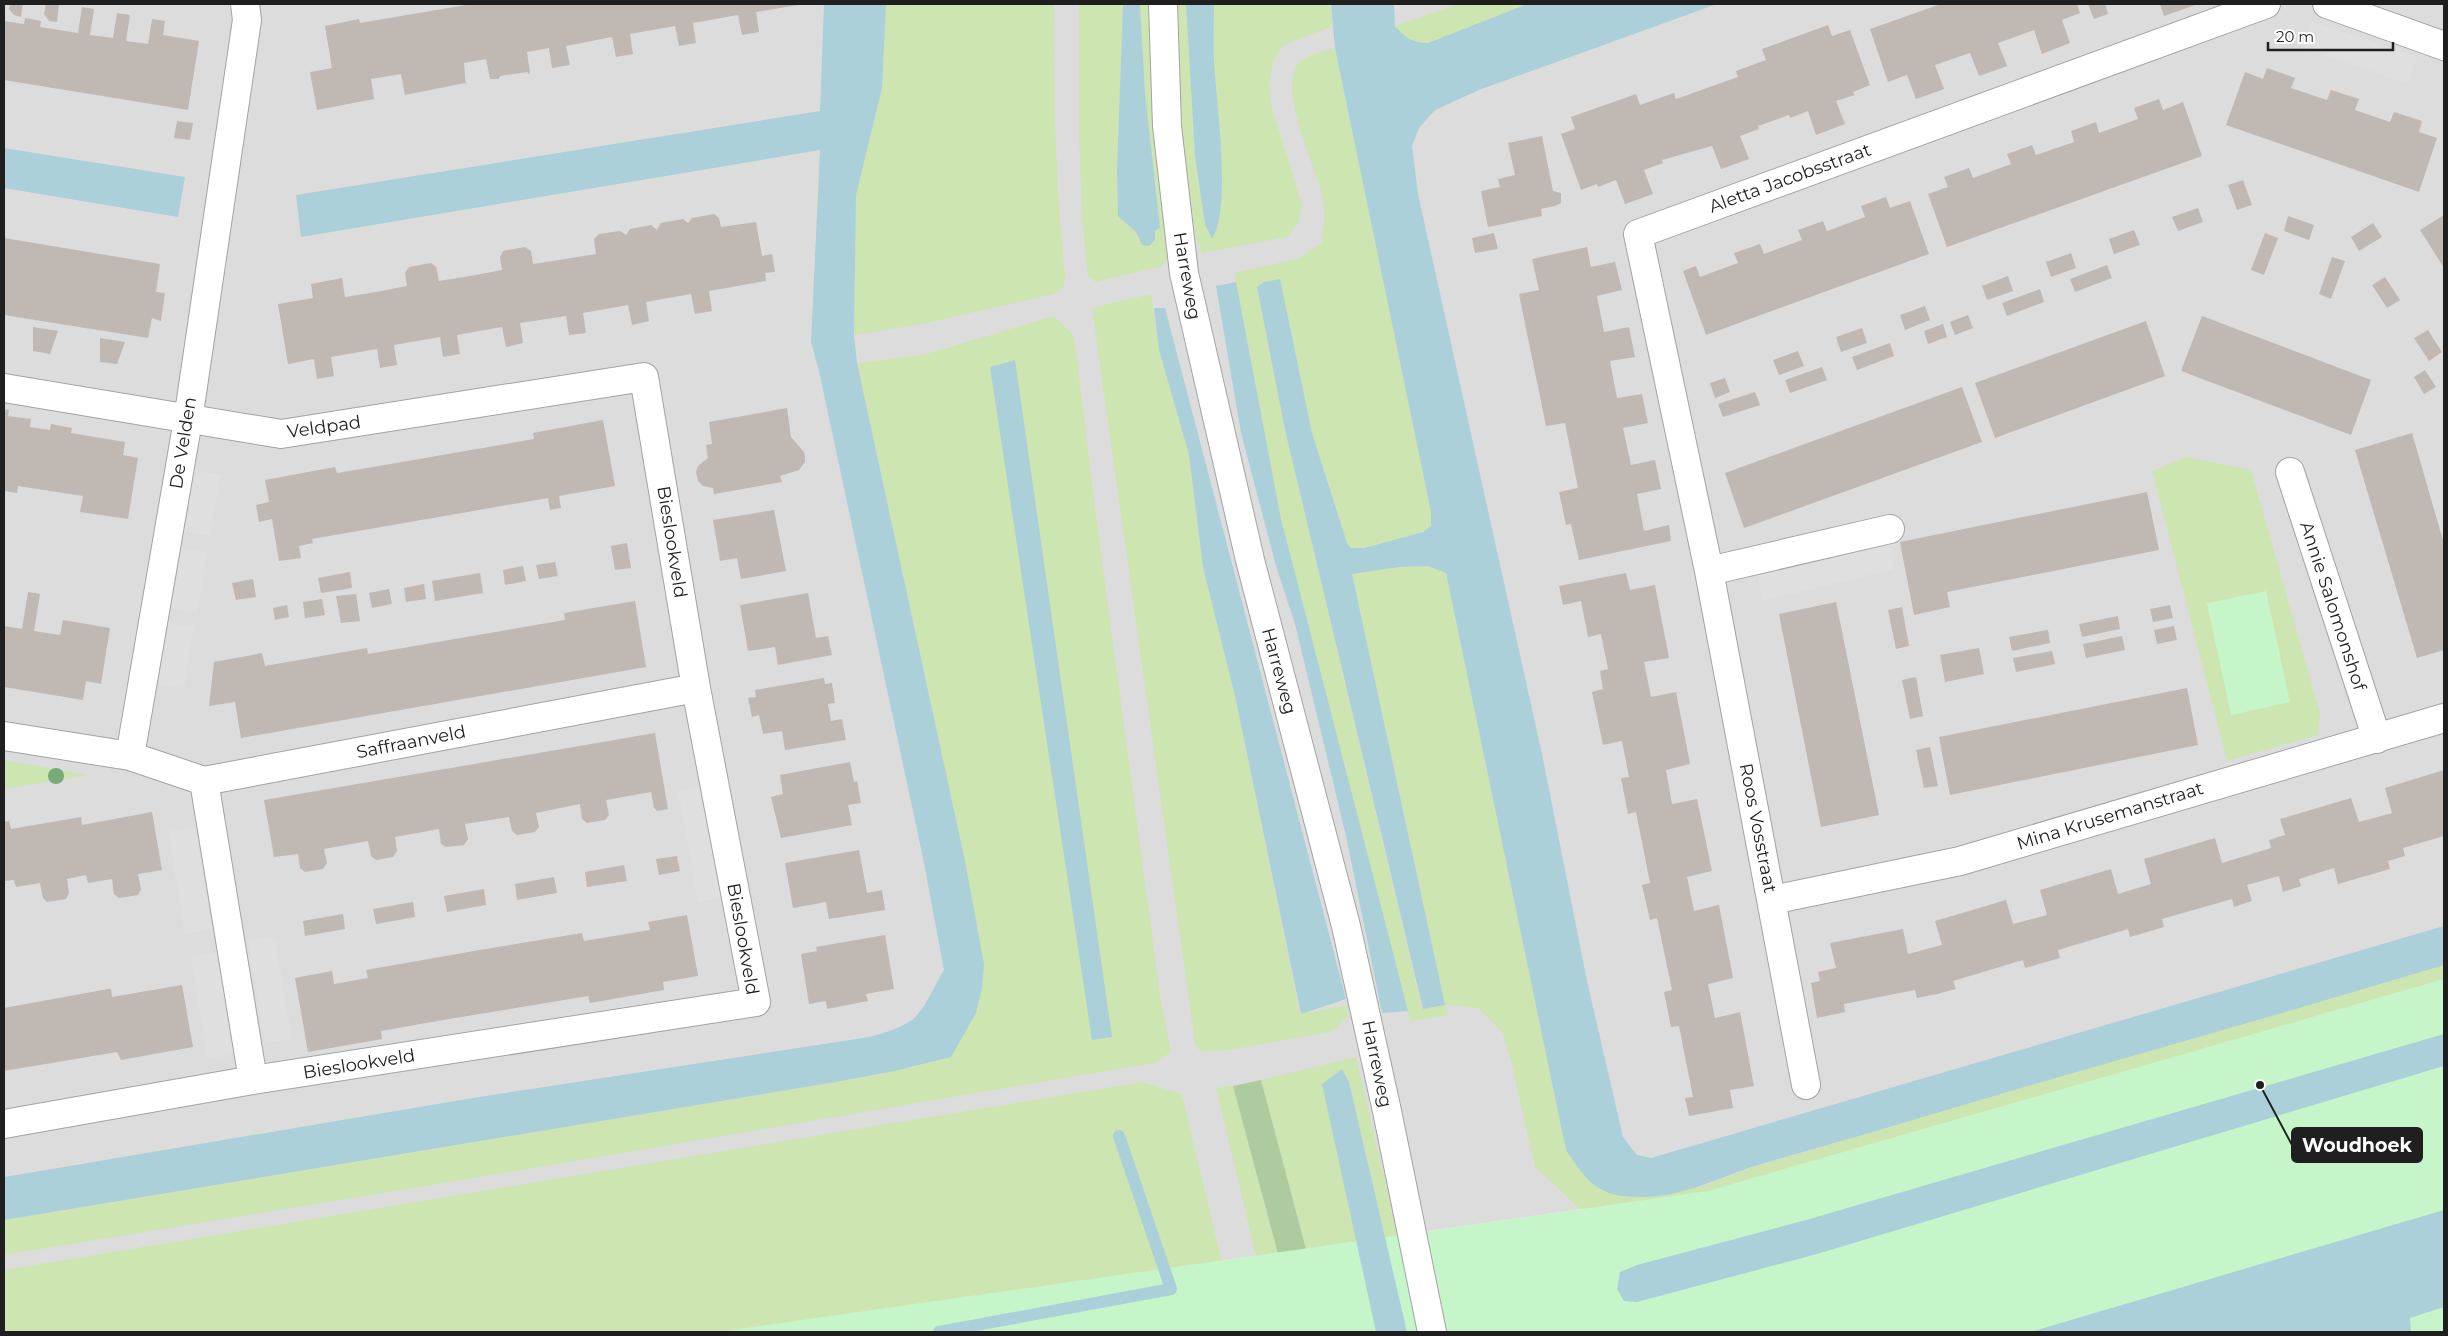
<svg xmlns="http://www.w3.org/2000/svg" width="2448" height="1336" viewBox="0 0 2448 1336" font-family="Montserrat,sans-serif">
<style>
.residential{fill:#dddcdc}
.grass{fill:#cce5b1}
.forest{fill:#adcb9f}
.park{fill:#c7f5ca}
.parking{fill:#dfdfdf}
.water{fill:#abd0d9}
.lines{fill:none;stroke-linecap:round;stroke-linejoin:round}
.stream{stroke:#abd0d9;stroke-width:12}
.building{fill:#bfb8b3}
.minor-casing{stroke:#a3a3a3;stroke-width:30}
.minor{stroke:#fff;stroke-width:28}
.tree{fill:#77ab77}
.labels{text-anchor:middle;dominant-baseline:central;stroke-width:5;stroke-linejoin:round;paint-order:stroke}
.street-label{font-size:18px;fill:#1f1f1f;stroke:#fff}
.leader{fill:none;stroke:#1f1f1f;stroke-width:2}
.callout-dot{fill:#1f1f1f;stroke:#fff;stroke-width:2}
.callout{fill:#1f1f1f;stroke:#1f1f1f;stroke-width:2}
.callout-label{font-size:19px;text-anchor:middle;font-weight:bold;fill:#fff}
</style>
<rect width="100%" height="100%" fill="#efece7"/>
<!-- residential -->
<path class="residential" d="M4,4H2444V979L1708,1191L719,1332H4Z"/>
<!-- grass -->
<path class="grass" d="M886,4H1054C1053,96 1056,187 1065,278L1064,286L1054,294L922,324L854,335L856,195L882,88Z
M1079,4H1123L1117,170L1118,215L1136,232L1139,240L1145,93L1140,4H1151L1152,105L1168,256L1162,266L1096,282L1088,277C1077,186 1079,95 1079,4Z
M1176,4H1186L1195,156L1205,224L1214,59V4H1331L1332,26L1282,46L1273,63L1269,83L1271,105L1302,205L1298,224L1287,237L1202,253L1191,225L1177,91Z
M1458,4H1527L1428,43C1412,43 1406,38 1395,26Z
M1335,48L1431,512V526L1423,532L1364,548H1351L1347,543L1312,433L1279,279L1257,287L1285,430L1422,1009L1445,1005L1352,573L1399,567L1428,566L1446,573L1566,1150L1698,1188L1751,1168L2004,1092L2444,965V988L1642,1223L1581,1210L1535,1167L1511,1061L1503,1033L1478,1008L1446,1005L1448,1015L1410,1021L1281,519L1234,273L1297,259L1321,244C1324,226 1325,212 1322,195C1316,166 1273,82 1302,60C1310,54 1325,51 1335,48Z
M1151,294L1159,350L1189,455L1203,567L1235,696L1300,1014L1348,1005V1016L1334,1031L1230,1050L1200,1051L1195,1044L1092,308Z
M1054,316L1074,336L1099,539L1161,1002L1171,1052L1154,1063L432,1185L4,1255V1220L836,1082L894,1071L951,1057L976,1013L965,861L857,363L923,355Z
M2186,457L2251,470L2320,713L2318,735L2227,761L2152,471Z
M4,760L88,775L4,789Z
M1356,1057L1404,1261L1407,1332L1349,1082L1342,1069L1376,1332H1328L1261,1080Z
M1142,1082L1182,1094L1238,1332H4V1270Z
M1233,1086L1299,1332H1274L1216,1088Z"/>
<!-- forest -->
<path class="forest" d="M1261,1080L1328,1332H1299L1233,1086Z"/>
<!-- park -->
<path class="park" d="M2266,591L2290,702L2231,715L2207,603Z
M2444,979V1332H719L1708,1191Z"/>
<!-- parking -->
<path class="parking" d="M2312,21L2417,57L2408,84L2303,48Z
M195,471L221,475L210,536L184,531Z
M1890,545L1895,569L1763,601L1757,576Z
M181,548L207,553L197,613L171,608Z
M169,623L194,627L184,688L158,684Z
M704,785L725,897L698,902L678,790Z
M195,827L212,929L185,934L168,832Z
M275,937L292,1039L265,1043L248,941Z
M218,953L235,1054L208,1059L191,957Z"/>
<!-- water -->
<path class="water" d="M824,4H886L882,88L856,195L854,335L857,363L965,861L984,964L982,989L976,1013L951,1057L894,1071L836,1082L4,1220V1177L473,1098L869,1037C924,1022 918,1015 944,970L923,858L819,371L811,342L820,150L301,237L296,195L820,111Z
M1123,4H1140L1145,93L1160,228L1155,231V240L1149,246L1142,245L1136,232L1118,216L1117,170Z
M1186,4H1214C1214,23 1213,42 1214,61C1216,100 1232,209 1212,239L1205,224L1195,156Z
M1331,4H1394L1395,26C1406,38 1412,43 1428,43L1527,4H1717L1479,90L1435,110L1419,128L1412,146L1418,194L1543,759L1587,981L1623,1137L1637,1155L1651,1158L2444,926V965C2253,1023 2060,1075 1869,1133C1830,1144 1791,1155 1752,1167C1716,1179 1679,1198 1640,1197C1598,1197 1588,1183 1566,1150L1446,573L1428,566L1399,567L1352,574L1445,1005L1423,1009L1285,430L1257,287L1264,282L1280,279L1312,433L1347,543L1351,548H1364L1423,532L1431,526V512L1335,48Z
M4,148L185,177L178,217L4,188Z
M1236,282L1281,519L1408,1011L1382,1013L1346,836L1295,624L1276,566L1241,433L1216,286Z
M1154,308H1165L1346,999L1301,1014L1235,696L1203,567L1189,455L1159,350Z
M1015,360L1112,1037L1092,1040L990,367Z
M2444,1034V1066L1817,1254L1637,1302L1624,1301L1617,1289L1620,1272L1637,1265L1806,1220Z
M1342,1069L1349,1082L1407,1332H1376L1322,1084Z
M2444,1210V1307L2410,1318L2411,1332H2030Z"/>
<g class="lines">
<!-- stream -->
<path class="stream" d="M939,1332L1171,1289L1119,1136"/>
</g>
<!-- building -->
<path class="building" d="M10,4H23L21,17L14,15L9,9Z
M46,4H59L57,22L49,21L44,14Z
M472,4H798V5L756,12L759,32L742,35L738,15L693,23L696,43L679,46L675,26L630,34L633,54L616,57L612,37L566,46L570,65L552,68L549,48L527,52L530,73L528,74V72L500,76L499,79H490L486,59L464,63L466,87L465,83L405,95L401,74L371,79L374,99L317,110L310,72L332,68L325,26L359,19L360,23Z
M1941,4H2077L2080,13L2062,20L2070,43L2042,54L2034,30L1998,43L2007,66L1979,76L1970,53L1935,65L1944,89L1916,99L1907,75L1888,82L1870,29Z
M2088,4H2105L2108,14L2094,19Z
M2160,4H2198L2164,16Z
M82,7L94,9L90,35L113,38L117,13L130,15L126,41L148,44L152,19L165,21L163,35L199,41L188,110L4,80V21L24,24L25,18L41,21L40,27L78,33Z
M1828,25L1832,36L1850,30L1870,85L1853,92L1855,95L1836,101L1845,124L1816,135L1808,111L1790,118L1789,115L1758,126L1759,129L1740,136L1749,159L1721,169L1712,146L1662,160L1663,163L1644,170L1653,194L1625,204L1616,180L1598,187L1597,184L1581,190L1561,134L1575,129L1571,117L1636,94L1640,105L1674,93L1676,99L1738,77L1736,71L1766,60L1762,49Z
M2267,68L2295,78L2291,88L2327,100L2331,90L2359,99L2355,110L2390,122L2394,112L2422,121L2419,132L2437,138L2419,192L2226,125L2245,72L2263,79Z
M2159,99L2163,110L2183,102L2202,156L1947,247L1928,194L1948,187L1944,177L1969,168L1973,178L2011,164L2007,154L2032,145L2036,155L2074,142L2071,131L2096,122L2099,133L2138,119L2134,108Z
M177,121L193,123L190,140L174,138Z
M1542,136L1553,191L1561,193V203L1555,206L1541,209L1542,216L1488,227L1481,191L1500,187L1498,179L1515,175L1508,143Z
M2243,180L2252,205L2237,210L2228,185Z
M1886,197L1890,208L1910,201L1929,254L1706,335L1683,271L1696,266L1700,277L1738,263L1734,253L1760,244L1764,254L1802,240L1798,230L1823,221L1827,231L1865,217L1861,206Z
M2198,208L2203,222L2178,231L2172,217Z
M714,214L719,218L721,227L756,222L762,256L772,254L775,272L765,273L766,281L709,291L712,311L695,314L691,294L646,302L649,321L632,325L628,305L583,313L586,333L569,335L566,316L520,323L523,343L506,347L502,327L457,335L460,354L443,357L440,337L394,345L397,365L380,368L377,349L331,357L334,376L317,379L314,359L288,364L278,304L313,298L311,284L342,278L345,297L376,292L407,286L405,273L409,267L431,263L436,267L439,281L470,276L502,270L500,257L503,251L525,247L531,251L533,264L565,259L596,254L594,239L599,234L620,231L626,235L630,229L651,225L657,230L661,223L683,219L688,223L692,218Z
M2444,215V268L2420,230Z
M2288,216L2314,225L2309,240L2284,231Z
M2373,223L2382,237L2359,251L2351,237Z
M2134,230L2140,245L2114,254L2109,239Z
M1494,233L1498,249L1475,253L1472,238Z
M2265,233L2278,238L2264,275L2251,270Z
M4,238L160,264L156,292L165,293L161,321L152,318L148,338L4,315Z
M1587,247L1591,267L1615,262L1622,290L1597,296L1604,332L1629,327L1635,357L1610,361L1617,398L1642,394L1648,423L1623,428L1631,465L1655,460L1661,489L1637,494L1644,531L1669,525L1671,541L1579,560L1571,524L1566,525L1559,492L1578,488L1565,423L1546,426L1519,294L1539,290L1532,259Z
M2071,253L2076,268L2051,277L2046,262Z
M2332,257L2345,261L2331,299L2319,294Z
M2107,265L2112,278L2075,292L2070,279Z
M2008,276L2013,291L1987,300L1982,286Z
M2385,277L2400,300L2387,308L2372,285Z
M2040,289L2044,302L2007,316L2002,303Z
M1925,306L1930,320L1905,330L1900,315Z
M1968,315L1973,328L1955,335L1950,322Z
M2202,316L2371,380L2351,435L2181,371Z
M2146,321L2165,376L1995,438L1975,383Z
M1943,324L1947,337L1928,344L1924,331Z
M33,327L58,331L50,354L33,351Z
M1862,328L1867,343L1841,352L1836,337Z
M2428,330L2442,352L2429,361L2414,338Z
M100,338L125,342L117,364L100,362Z
M1890,343L1894,356L1857,370L1852,357Z
M1798,351L1804,366L1779,375L1773,360Z
M1822,367L1827,380L1790,393L1785,380Z
M2425,370L2436,387L2424,394L2414,377Z
M1725,378L1730,392L1715,398L1710,383Z
M1962,387L1982,442L1744,528L1725,473Z
M1755,392L1760,405L1723,417L1718,404Z
M787,408L791,437L804,452L805,457V462L799,470L780,476L782,482L714,494L713,488L703,486L698,481L696,472L698,466L708,458L706,445L712,444L709,422Z
M4,409L9,410L8,416L31,419L30,427L50,430L51,424L72,428L71,433L125,442L123,455L138,458L128,519L80,512L83,496L18,486L17,493L4,491Z
M603,420L615,486L559,496L561,508L550,510L548,498L312,539L313,543L299,546L301,558L279,561L272,519L259,522L256,505L269,502L265,480L335,467L337,473L402,462L534,439L533,433Z
M2412,433L2444,544V650L2417,658L2355,450Z
M2147,492L2159,550L1947,592L1950,607L1914,615L1900,542Z
M774,510L786,571L741,579L737,558L720,561L713,520Z
M627,543L631,568L615,570L611,546Z
M555,562L558,576L539,579L536,565Z
M523,566L526,581L505,585L503,570Z
M350,572L352,588L321,593L318,578Z
M480,573L483,593L435,601L432,581Z
M1626,573L1630,590L1655,585L1669,658L1644,662L1651,697L1676,692L1690,764L1666,770L1672,804L1697,799L1712,871L1687,877L1694,911L1719,905L1733,978L1708,984L1715,1018L1740,1012L1754,1086L1730,1090L1733,1108L1689,1116L1685,1098L1693,1097L1679,1026L1671,1027L1664,992L1672,990L1657,918L1650,920L1642,885L1650,883L1636,812L1628,814L1621,778L1629,777L1622,741L1603,745L1592,692L1603,689L1600,671L1608,669L1601,634L1588,637L1581,601L1563,605L1559,586Z
M253,579L256,597L236,600L232,583Z
M424,584L426,599L406,602L404,588Z
M389,589L392,604L372,608L369,593Z
M28,592L40,594L34,631L60,635L63,620L110,628L101,684L86,681L83,700L4,687V626L22,629Z
M808,593L816,638L828,636L832,655L778,665L775,647L748,651L740,605Z
M356,594L360,621L341,623L336,596Z
M322,599L325,615L305,618L303,602Z
M635,601L646,667L241,738L235,702L209,706L214,662L262,653L265,666L367,648L368,654L565,620L564,613Z
M1836,602L1879,815L1821,827L1779,614Z
M287,605L289,617L275,620L273,608Z
M2170,605L2173,618L2153,622L2150,609Z
M1902,607L1909,646L1896,649L1888,610Z
M2118,616L2120,629L2082,637L2079,624Z
M2174,626L2177,640L2157,644L2154,630Z
M2048,630L2050,643L2012,651L2009,637Z
M2122,636L2125,650L2086,658L2083,644Z
M1979,648L1984,674L1945,682L1940,655Z
M2052,651L2055,664L2016,672L2013,658Z
M1916,677L1923,716L1910,719L1902,680Z
M824,678L825,684L832,683L835,703L828,704L831,721L842,719L846,740L785,750L782,731L763,734L759,715L752,717L748,698L756,697L755,690Z
M2187,688L2198,745L1950,795L1939,737Z
M655,733L668,809L657,811L654,808L651,792L606,800L609,815L605,820L587,823L582,819L580,804L536,813L539,827L535,832L517,835L512,831L509,817L465,824L468,839L464,845L446,847L441,844L439,829L395,837L397,851L393,857L376,860L371,856L368,841L324,849L327,863L323,869L305,872L300,868L298,854L274,857L264,800Z
M1930,747L1938,786L1924,788L1916,750Z
M850,762L854,782L857,781L861,803L848,805L852,825L781,838L771,797L783,794L780,775Z
M2444,770V836L2403,848L2405,856L2388,861L2390,869L2338,884L2334,868L2299,879L2301,886L2283,892L2279,876L2247,885L2252,901L2234,907L2232,899L2162,919L2164,927L2130,937L2128,929L2058,950L2060,958L2025,968L2023,960L1953,981L1956,989L1937,994L1917,998L1915,990L1844,1004L1845,1012L1817,1018L1811,983L1820,981L1818,972L1836,968L1830,943L1903,929L1908,954L1942,945L1935,921L2006,900L2013,924L2047,915L2040,890L2111,869L2118,894L2151,884L2144,859L2215,838L2222,863L2271,848L2269,840L2285,835L2280,819L2351,798L2359,822L2392,813L2385,788Z
M152,812L162,870L138,874L141,889L138,895L119,898L114,894L112,879L88,883L86,875L67,879L69,893L66,899L47,902L43,898L40,883L16,887L14,880L4,881V822L9,821L11,829L81,817L82,825Z
M859,850L867,893L882,890L885,910L829,919L826,902L793,908L785,863Z
M677,856L680,871L659,875L656,859Z
M624,865L627,881L587,887L585,872Z
M554,877L557,893L517,900L515,884Z
M484,889L486,905L447,912L444,896Z
M413,902L415,917L376,924L373,909Z
M343,914L345,929L305,936L303,921Z
M687,915L698,976L663,982L664,990L590,1003L588,996L449,1019L381,1031L382,1039L308,1052L295,978L332,971L334,984L368,978L366,970L474,951L582,933L584,941L650,930L648,922Z
M885,935L894,989L866,994L868,1001L827,1009L826,1001L809,1004L801,954L817,951L816,947Z
M182,985L193,1047L121,1060L117,1052L4,1071V1008L108,989H111L112,997Z"/>
<g class="lines">
<!-- minor casing -->
<g class="minor-casing">
<path id="minor" d="M1163,4L1167,126L1184,273L1250,560L1346,926L1387,1111L1432,1332
M2327,4L2444,46
M4,388L281,434L644,377L696,688L756,1002L253,1080L4,1124
M2290,472L2377,739
M1709,571L1890,529
M4,736L130,756L204,781L696,688
M130,756L188,420L247,20L245,4
M204,781L253,1080
M1772,900L1960,861L2444,718
M1806,1085L1709,571L1638,234L2266,4"/>
</g>
<!-- minor -->
<use href="#minor" class="minor"/>
</g>
<!-- trees -->
<circle class="tree" cx="56" cy="776" r="8"/>
<g class="labels">
<!-- street labels -->
<g class="street-label">
<text transform="translate(1790 178) rotate(-20)">Aletta Jacobsstraat</text>
<text transform="translate(1187 276) rotate(80)">Harreweg</text>
<text transform="translate(324 427) rotate(-8)">Veldpad</text>
<text transform="translate(183 443) rotate(-81)">De Velden</text>
<text transform="translate(672 542) rotate(81)">Bieslookveld</text>
<text transform="translate(2333 606) rotate(72)">Annie Salomonshof</text>
<text transform="translate(1279 671) rotate(75)">Harreweg</text>
<text transform="translate(411 742) rotate(-11)">Saffraanveld</text>
<text transform="translate(2110 816) rotate(-17)">Mina Krusemanstraat</text>
<text transform="translate(1758 828) rotate(79)">Roos Vosstraat</text>
<text transform="translate(743 939) rotate(80)">Bieslookveld</text>
<text transform="translate(359 1064) rotate(-9)">Bieslookveld</text>
<text transform="translate(1377 1064) rotate(78)">Harreweg</text>
</g>
</g>
<!-- callouts -->
<path class="leader" d="M2260 1085L2292 1145"/>
<circle class="callout-dot" cx="2260" cy="1085" r="5"/>
<rect class="callout" x="2292" y="1128" width="130" height="34" rx="5"/>
<g class="callout-label">
<text x="2357" y="1152">Woudhoek</text>
</g>
<!-- border -->
<rect width="2448" height="1336" fill="none" stroke="#1f1f1f" stroke-width="10"/>
<!-- scale -->
<path d="M2268 42v8h125v-8" fill="none" stroke="#1f1f1f" stroke-width="2.5"/>
<text x="2276" y="42" font-size="15" fill="#1f1f1f" stroke="#ffffff" stroke-width="4" paint-order="stroke">20 m</text>
</svg>
